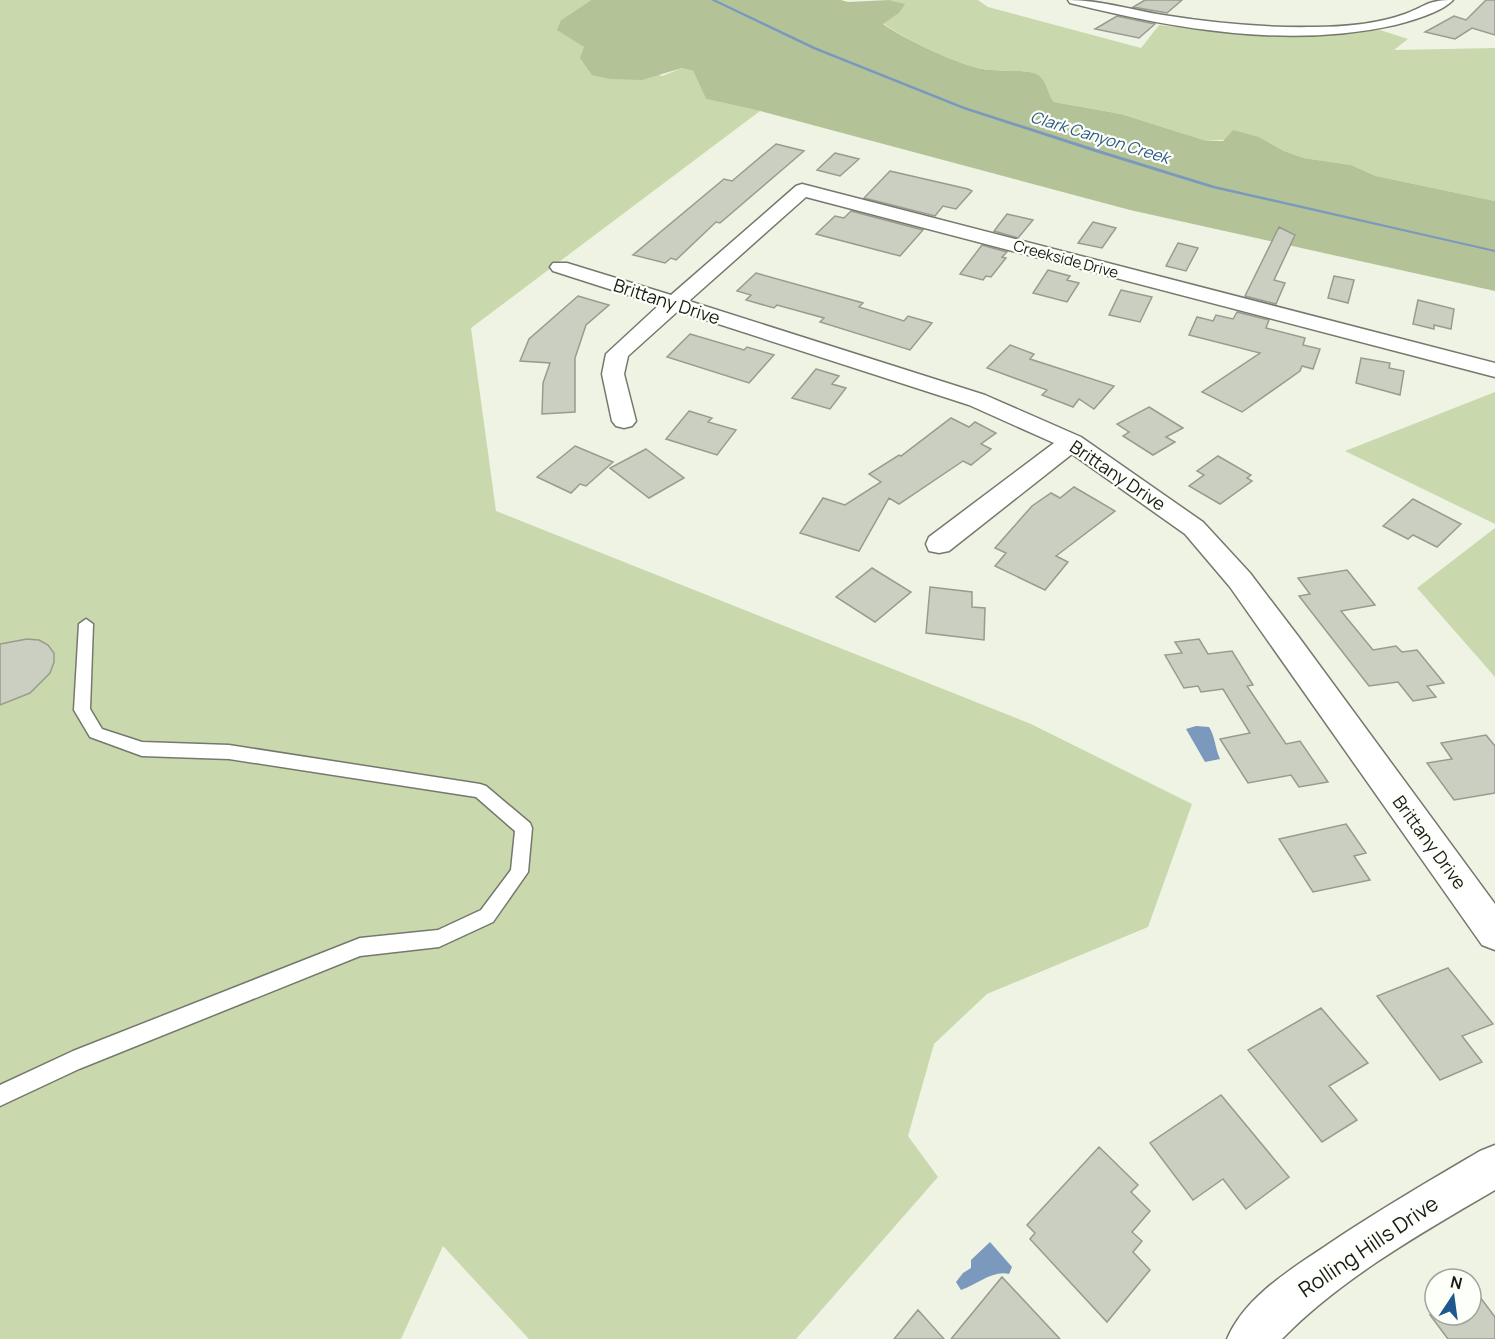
<svg xmlns="http://www.w3.org/2000/svg" width="1495" height="1339" viewBox="0 0 1495 1339" font-family="Manrope,sans-serif">
<style>
.green{fill:#cad9ad}
.forest{fill:#b4c397}
.water{fill:#7b99bc}
.lines{fill:none;stroke-linecap:round;stroke-linejoin:round}
.stream{fill:#7b99bc;fill-rule:evenodd}
.building{fill:#cacfc1;stroke:#979c8e;stroke-width:1.5}
.lane-casing{stroke:#74796c;stroke-width:3}
.street-casing{stroke:#74796c;stroke-width:3}
.lane{fill:#fff;fill-rule:evenodd}
.street{fill:#fff;fill-rule:evenodd}
.labels{text-anchor:middle;dominant-baseline:central;stroke-width:4.5;stroke-linejoin:round;paint-order:stroke}
.far-street-label{font-size:15px;fill:#191b16;stroke:#fdfff9}
.far-water-label{font-size:16px;font-style:italic;fill:#2b5887;stroke:#fdfff9}
.street-label{font-size:18px;fill:#191b16;stroke:#fdfff9}
.near-street-label{font-size:21px;fill:#191b16;stroke:#fdfff9}
</style>
<rect width="100%" height="100%" fill="#eef3e4"/>
<!-- green -->
<path class="green" d="M0,0H591L561,20L573,39L584,47L662,76L682,68L693,71L706,99L760,111L471,328L496,511L1031,724L1192,804L1148,927L987,994L934,1044L908,1136L938,1177L796,1339H529L443,1246L401,1339H0Z
M889,0H978L988,7L1141,48L1159,25L1245,35L1318,36L1380,30L1408,39L1394,50L1495,48V201L1376,176L1351,165L1304,158L1284,151L1259,137L1207,141L1121,114L1054,102C1045,93 1048,78 1034,73C1019,69 999,72 983,69C960,66 902,38 883,23L899,13L904,4Z
M1495,392V524L1345,451Z
M1495,528V677L1417,588Z"/>
<!-- forest -->
<path class="forest" d="M591,0H841L848,2L889,0L905,4L899,13L883,24C902,38 961,66 983,69C999,72 1019,69 1034,73C1048,78 1046,93 1054,102L1121,114L1207,141H1223L1233,130L1259,137L1284,151L1304,158L1351,165L1376,176L1495,201V291L1130,210L760,111L706,99L693,71L682,68L642,80L610,79L592,75L580,58L584,47L557,30L561,20Z"/>
<!-- water -->
<path class="water" d="M1196,726L1209,727C1215,736 1215,748 1220,759L1205,762L1186,729Z
M990,1242L1012,1267L1009,1274C993,1270 976,1285 961,1290L956,1282L963,1273L971,1268V1260Z"/>
<g class="lines">
<!-- stream -->
<path class="stream" d="M711,0H716L815,47L965,107L1099,150L1215,186L1495,250V252L1212,188L1095,152L963,109L813,49Z"/>
</g>
<!-- building -->
<path class="building" d="M1145,0H1182L1167,13L1133,7Z
M1486,0H1495V35L1472,28L1455,39L1425,32L1454,16L1466,20Z
M1117,16L1150,23L1155,24L1139,38L1095,29Z
M776,144L804,151L720,223L716,222L676,260L671,258L665,263L633,255L724,179L732,181Z
M835,153L859,159L840,176L817,170Z
M890,171L968,189L972,191L956,209L943,206L935,216L864,198Z
M851,211L923,230L900,256L816,234L835,216L844,218Z
M1007,214L1033,220L1018,238L994,231Z
M1093,222L1116,228L1102,248L1078,243Z
M1279,227L1295,235L1274,280L1285,283L1276,304L1245,296Z
M1178,243L1198,248L1186,271L1166,266Z
M982,245L1007,252L1002,257L1006,258L991,277L986,276L983,280L960,274Z
M1048,270L1070,276L1067,280L1079,283L1067,302L1033,293Z
M756,273L863,303L859,307L904,321L908,316L932,323L910,350L820,322L824,318L777,305L774,308L746,300L751,295L737,291Z
M1334,276L1354,280L1348,303L1328,298Z
M1121,290L1152,297L1140,322L1109,315Z
M578,296L609,305L586,325L575,358V412L542,414L543,383L550,363L520,361L529,339Z
M1418,300L1454,309L1451,329L1434,325V329L1413,324Z
M1237,312L1269,320L1266,328L1305,338L1303,345L1320,349L1313,369L1302,366L1300,371L1242,412L1202,392L1260,353L1189,335L1197,317L1213,321L1216,315L1233,319Z
M690,334L744,350L747,347L774,355L749,383L667,357Z
M1010,345L1034,354L1030,359L1114,386L1094,409L1079,399L1073,407L1042,395L1047,390L987,368Z
M1361,358L1390,363L1389,368L1404,371L1400,395L1356,383Z
M816,369L839,376L832,384L846,388L830,409L792,398Z
M1149,407L1183,428L1166,437L1175,442L1153,455L1123,436L1129,432L1117,424Z
M689,411L712,418L708,422L736,430L717,455L666,439Z
M951,418L969,427L975,422L996,433L981,444L991,449L971,465L963,461L899,504L889,498L859,551L800,533L823,498L845,505L881,482L869,474L899,455L901,456Z
M575,446L613,462L586,486L580,484L571,493L537,477Z
M646,449L684,478L649,498L610,468Z
M1218,456L1251,475L1247,478L1252,481L1220,504L1189,486L1204,475L1197,471Z
M1074,487L1115,511L1056,556L1068,562L1045,590L995,566L1006,553L995,548L1032,506L1051,493L1060,498Z
M1413,499L1461,524L1437,547L1413,535L1408,539L1383,526Z
M872,568L911,592L875,622L836,597Z
M1347,570L1375,605L1341,611L1373,650L1396,646L1402,652L1417,650L1444,683L1427,686L1436,697L1413,701L1398,682L1369,686L1299,596L1310,594L1298,578Z
M930,587L972,592V607L985,608L984,640L926,633Z
M27,639L39,640L48,645L54,653V662L50,673L30,693L0,705V644Z
M1199,639L1208,654L1232,651L1253,685L1247,686L1286,744L1300,741L1328,782L1299,787L1291,775L1248,783L1220,739L1250,733L1223,689L1201,692L1198,686L1184,688L1165,655L1182,653L1175,642Z
M1486,735L1495,746V793L1454,800L1427,763L1452,759L1441,743Z
M1346,824L1366,853L1354,856L1370,880L1313,892L1279,839Z
M1448,968L1493,1024L1462,1036L1482,1062L1440,1080L1377,996Z
M1321,1008L1368,1063L1329,1086L1357,1120L1322,1142L1248,1050Z
M1221,1095L1289,1177L1246,1209L1223,1179L1193,1200L1150,1143Z
M1099,1147L1138,1185L1131,1192L1150,1211L1132,1232L1142,1241L1133,1252L1150,1270L1107,1322L1030,1239L1035,1233L1027,1225Z
M1002,1277L1060,1339H951Z
M1471,1285L1495,1317V1339H1448L1430,1315H1471Z
M918,1310L944,1339H894Z"/>
<g class="lines">
<!-- lane casing -->
<g class="lane-casing">
<path id="lane" d="M86,619L93,624L90,709L102,729L142,742L229,745L480,784L486,786L530,823L532,828L528,872L493,922L439,947L360,956L79,1069L0,1106V1085L73,1051L360,938L438,930L481,910L511,870L515,831L476,797L229,759L142,756L90,737L74,710L79,624Z"/>
</g>
<!-- street casing -->
<g class="street-casing">
<path id="street" d="M1068,0C1101,0 1131,10 1163,15C1213,23 1264,28 1314,27C1344,27 1377,24 1405,14C1426,6 1428,0 1453,0C1442,12 1411,21 1395,25C1288,49 1175,29 1070,3Z
M802,184L1495,363V377L806,197L689,301L985,395L1081,437L1203,522L1250,573L1298,636L1495,904V950L1482,945L1230,587L1185,534L1072,454L949,551L939,553L929,551L926,544L929,537L1054,443L969,405L678,311L628,356L624,374L636,421L632,426L624,428L616,426L612,421L602,374L606,354L659,305L553,271L550,267L553,263H567L671,295L796,186Z
M1495,1145V1190C1423,1232 1340,1279 1282,1339H1227C1245,1296 1293,1268 1330,1243C1379,1210 1429,1181 1480,1151Z"/>
</g>
<!-- lane -->
<use href="#lane" class="lane"/>
<!-- street -->
<use href="#street" class="street"/>
</g>
<g class="labels">
<!-- far-street labels -->
<g class="far-street-label">
<text transform="translate(1066 259) rotate(15)">Creekside Drive</text>
</g>
<!-- far-water labels -->
<g class="far-water-label">
<text transform="translate(1100 137) rotate(17)">Clark Canyon Creek</text>
</g>
<!-- street labels -->
<g class="street-label">
<text transform="translate(667 301) rotate(18)">Brittany Drive</text>
<text transform="translate(1118 475) rotate(34)">Brittany Drive</text>
<text transform="translate(1430 842) rotate(54)">Brittany Drive</text>
</g>
<!-- near-street labels -->
<g class="near-street-label">
<text transform="translate(1368 1246) rotate(-34)">Rolling Hills Drive</text>
</g>
</g>
<!-- north arrow -->
<g transform="translate(1453 1297) rotate(13)"><circle r="28" fill="#fdfff9" stroke="#a2a49e" stroke-width="1.5"/>
<path d="M0-4.5L10 22L0 15L-10 22Z" fill="#1f578f"/>
<text y="-9" font-size="16" font-weight="bold" text-anchor="middle" fill="#191b16">N</text>
</g>
</svg>
